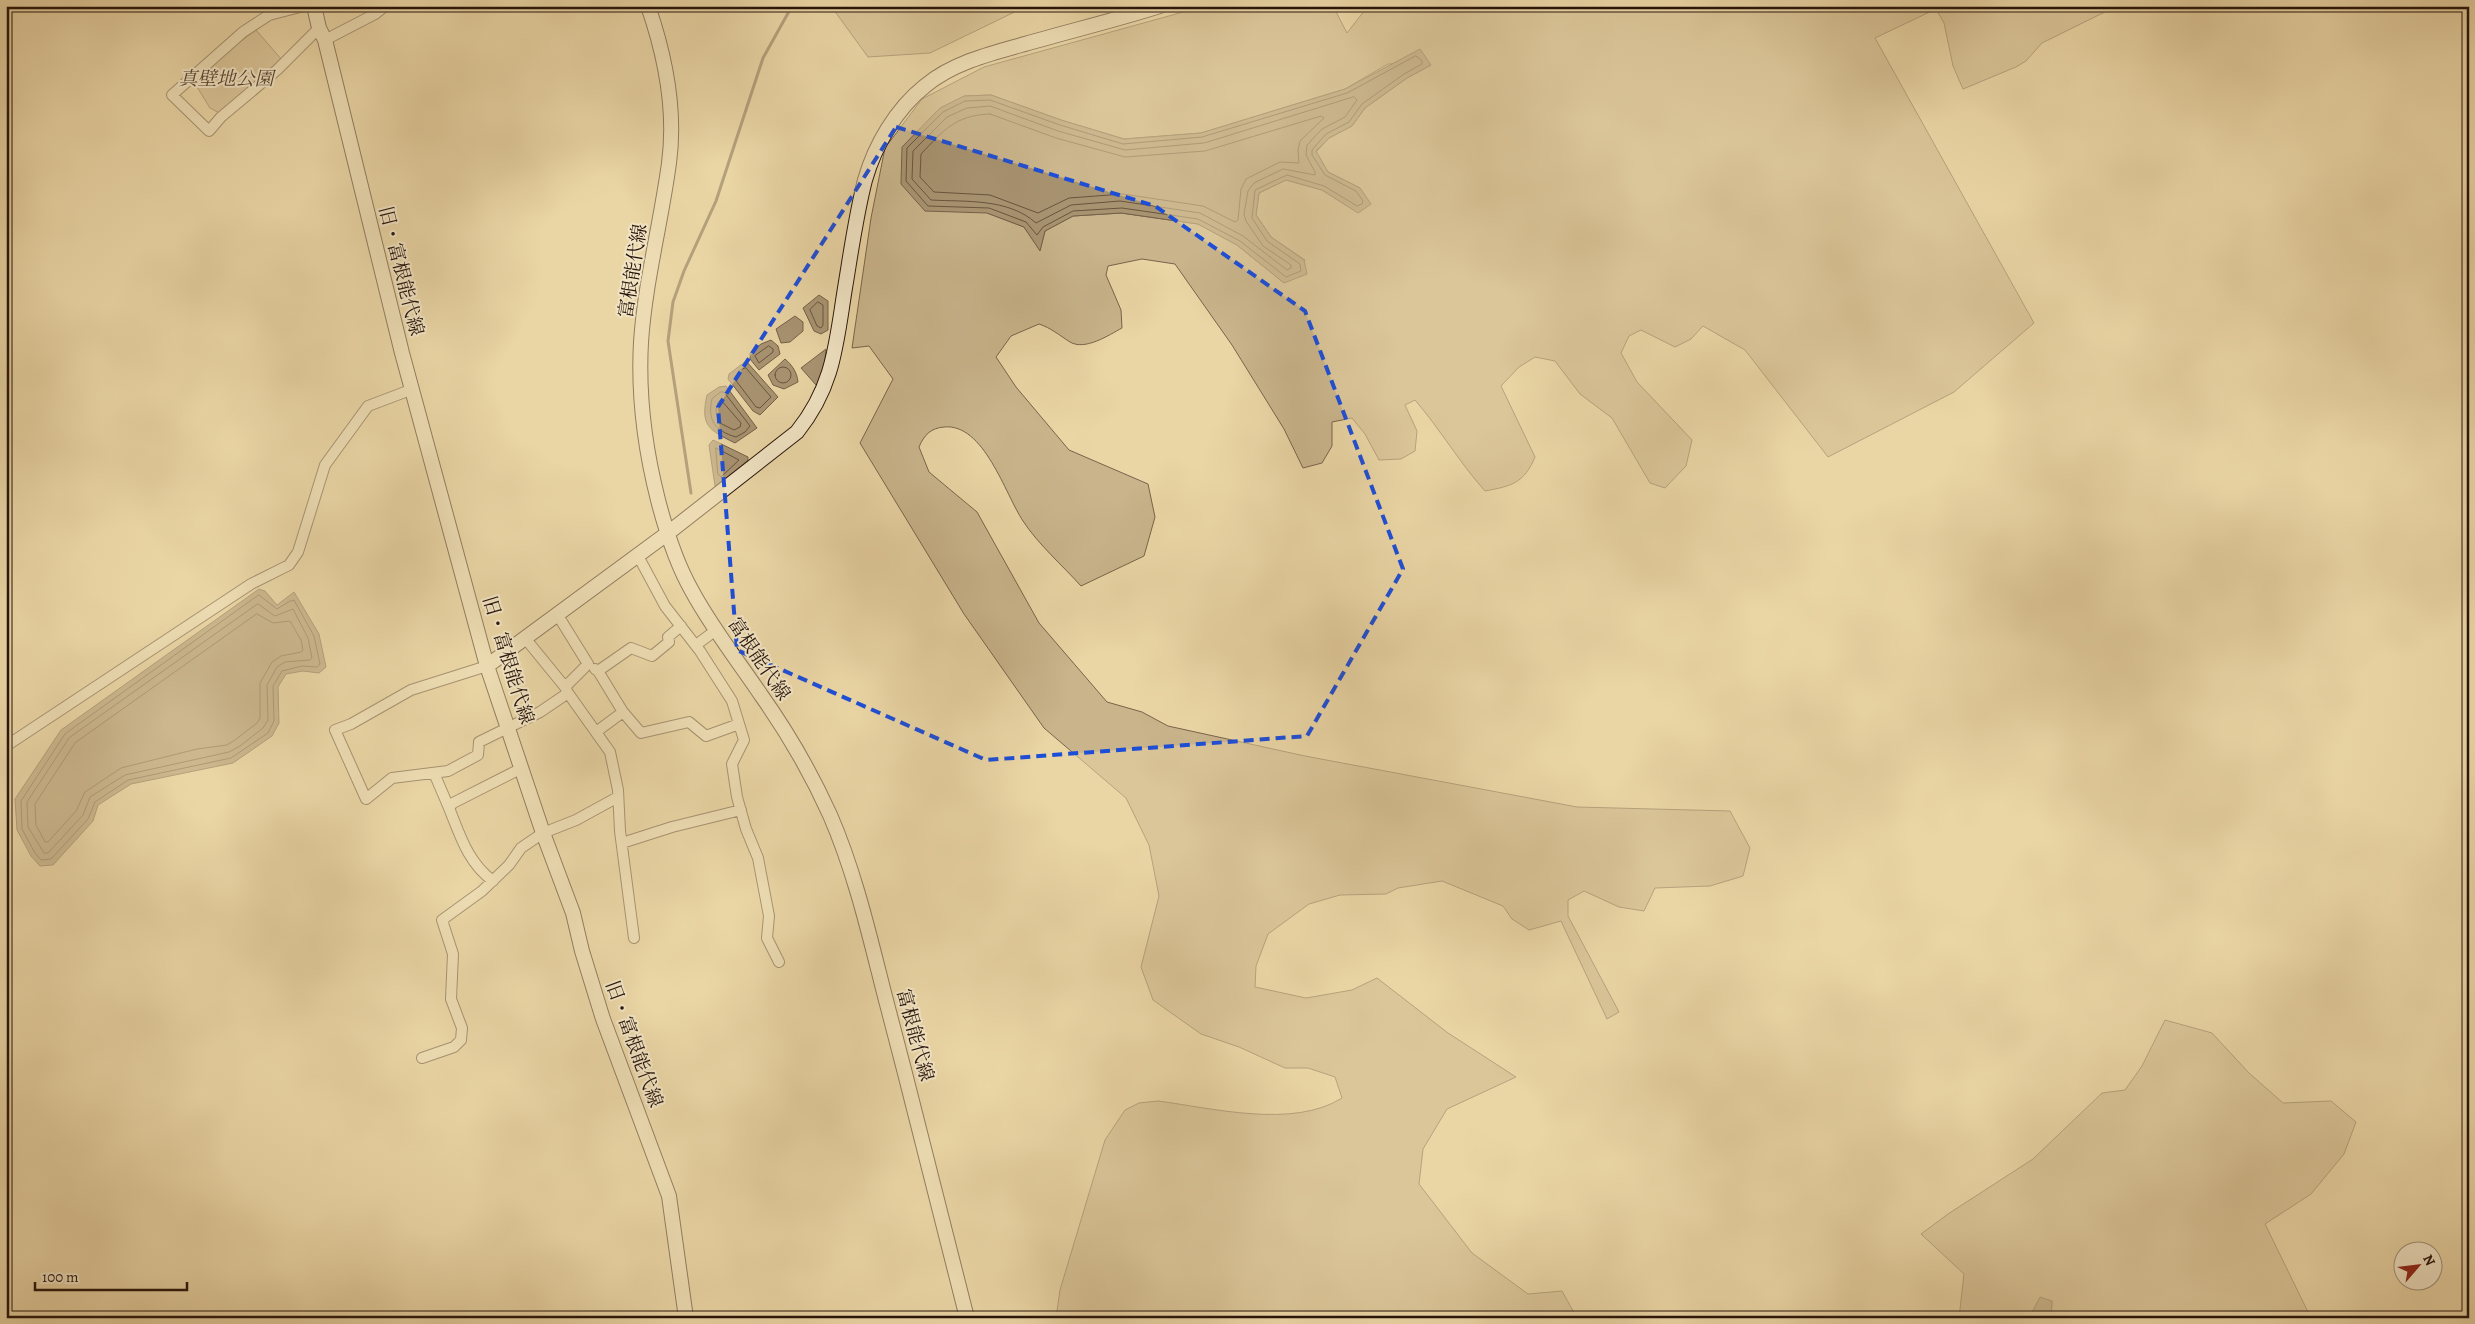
<svg xmlns="http://www.w3.org/2000/svg" width="2475" height="1324" viewBox="0 0 2475 1324" font-family="Alegreya,'Noto Serif JP',serif">
<style>
.green{fill:#c9b48b;stroke:#78644b;fill-rule:evenodd}
.water{fill:#a89371;stroke:#746048}
.lines{fill:none;stroke-linecap:round;stroke-linejoin:round}
.shore{stroke:#68543e;stroke-width:1}
.stream{stroke:#746048;stroke-width:3}
.street-casing{stroke:#584432;stroke-width:12}
.secondary-casing{stroke:#27140b;stroke-width:16}
.street{stroke:#f1e4c4;stroke-width:10}
.secondary{stroke:#f1e4c4;stroke-width:14}
.marked{fill:none;stroke:#1d4ed8;stroke-width:4;stroke-dasharray:10 6;stroke-linejoin:round}
.labels{text-anchor:middle;dominant-baseline:central;stroke-width:4;stroke-linejoin:round;paint-order:stroke}
.park-label{font-size:19px;font-style:italic;fill:#584431;stroke:#f1e4c4}
.street-label{font-size:19px;fill:#27140b;stroke:#f1e4c4}
</style>
<rect width="100%" height="100%" fill="#ead5a5"/>
<filter id="stains"><feTurbulence type="fractalNoise" baseFrequency=".004" numOctaves="4"/><feColorMatrix values="0 0 0 0 .2 0 0 0 0 .09 0 0 0 0 .02 0 0 0 .5 -.17"/></filter>
<radialGradient id="worn" r=".72"><stop offset=".6" stop-color="#630" stop-opacity="0"/><stop offset="1" stop-color="#630" stop-opacity=".3"/></radialGradient>
<!-- green -->
<path class="green" d="M831,6H1027L930,53L868,57Z
M1205,6H1333L1347,33L1368,6H2117L2042,43L2026,61L2016,67L1963,89L1953,66L1944,23L1936,9L1875,38L2034,323L1954,392L1828,457L1745,350L1703,326L1691,339L1675,347L1641,330L1629,336L1621,353L1637,382L1692,440L1686,466L1665,488L1650,483L1612,418L1580,394L1555,361L1535,357L1519,367L1501,386L1535,457C1524,483 1512,486 1485,491C1459,462 1440,429 1415,400L1405,405L1417,431L1415,451L1401,459L1379,460L1365,434L1352,418L1332,422V446L1322,463L1303,468L1284,429L1232,345L1175,264L1142,259L1108,266L1106,275L1121,310L1122,328C1109,335 1085,351 1070,342C1059,335 1051,328 1039,324L1011,336L996,357L1016,387L1069,450L1148,484L1155,517L1144,556L1081,586C1062,565 1038,544 1023,521C1005,494 984,423 944,427C931,428 924,435 919,447L929,472L977,512L1039,623L1107,702L1142,712L1168,726L1305,756L1577,807L1730,811L1750,848L1743,876L1710,886L1655,888L1644,911L1619,907L1584,891L1568,900V916L1619,1012L1607,1019L1561,921L1529,930L1512,919L1503,906L1442,881L1398,888L1386,894L1340,895L1309,904L1268,934L1256,966L1255,987L1306,998L1352,990L1377,978L1448,1033L1516,1077L1447,1109L1423,1149L1419,1184L1472,1253L1528,1294L1562,1291L1577,1318H1056L1060,1290L1105,1140L1125,1110L1139,1103L1158,1101C1212,1108 1293,1129 1342,1098L1335,1077L1308,1068H1285L1239,1047L1201,1034L1153,1000L1141,967L1159,896L1149,845L1126,798L1044,728L964,614L860,443L893,379L869,346L852,348L871,218L885,148L922,99L984,67ZM1388,64L1431,65L1407,78L1365,108L1352,126L1329,138L1316,152L1328,172L1360,188L1370,204L1358,212L1322,190L1286,180L1259,193L1256,215L1271,237L1305,260L1284,283L1237,245L1198,224L1121,213L1073,216L1045,231L1040,250L1024,227L987,213L964,96L991,95L1061,120L1124,139L1201,133L1345,89Z
M256,30L282,60L221,114L210,108L197,87L201,70Z
M2165,1020L2212,1033L2249,1073L2283,1103L2331,1101L2356,1122L2344,1154L2311,1194L2265,1224L2311,1318H2051L2052,1301L2029,1315V1318H1959L1964,1274L1921,1234L1948,1214L2033,1159L2102,1093L2125,1090L2142,1066Z"/>
<!-- water -->
<path class="water" d="M1420,49L1431,65L1407,78L1365,108L1352,126L1329,138L1316,151L1328,172L1360,188L1371,204L1358,213L1322,190L1286,180L1259,193L1256,215L1271,237L1304,260L1307,274L1284,283L1237,245L1198,224L1121,213L1073,216L1045,231L1040,251L1024,227L987,213L925,211L901,184L902,147L940,108L964,96L991,95L1061,120L1124,139L1201,133L1345,89Z
M819,295L828,301V330L821,334L814,331L803,308Z
M795,316L803,322V331L790,342L781,343L776,329Z
M771,340L778,346L780,354L759,370L750,359V353L761,344Z
M826,349L823,379L816,385L801,368Z
M785,359C792,365 797,372 798,382L784,389L773,385L768,375Z
M746,361L778,397L760,415L753,411L728,379L729,374Z
M726,386L757,428L735,443C709,430 700,426 707,395L719,387Z
M713,440L748,457V460L718,486H715L709,445Z
M259,589L265,591L277,605L294,592L319,634L326,667L319,673L303,671L286,674L278,687L279,723L272,736L233,763L131,784L98,805L93,821L53,865L40,866L31,856L17,830L15,799L61,730Z
M2040,1297L2052,1301L2051,1318H2029Z"/>
<g class="lines">
<!-- shore -->
<path class="shore" d="M1416,56L1422,61V64L1404,74L1362,104L1349,122L1326,134L1312,150V155L1325,175L1356,191L1363,201L1362,204L1357,206L1324,186L1287,175L1255,190L1252,218L1267,241L1300,264L1301,271L1286,277L1240,241L1198,219L1122,208L1073,211L1043,227L1037,235L1026,222L989,208L928,206L906,181L907,148L943,112L965,101L990,100L1060,125L1123,144L1202,137L1347,93Z
M1354,97L1357,100L1345,117L1322,129L1307,145L1306,155L1315,172V175L1283,169L1254,183L1248,191L1244,214L1246,221L1263,246L1291,265V268L1287,270L1243,236L1200,213L1120,201L1071,205L1036,223C1008,198 966,202 931,200L912,179L913,151L947,117L967,108L990,106L1058,131L1125,150L1204,143Z
M990,114L1056,138L1125,157L1205,151L1321,116L1324,118L1300,141L1298,150L1299,163L1280,162L1246,179L1241,189L1238,220L1235,222L1203,206L1123,194L1069,198L1038,213L990,195L934,192L920,177L921,154C943,131 955,115 990,114Z
M818,302L823,305V325L821,328L817,326L810,310Z
M769,346L773,349V352L759,363L755,356Z
M775 375a8 8 0 1 1 16 0a8 8 0 1 1-16 0Z
M746,368L771,397L760,408L756,407L734,378L740,370Z
M721,392H724L750,426L745,432L736,437C715,431 707,420 712,399Z
M721,400L741,423L740,427L734,430L718,422L716,410L718,402Z
M716,448L739,460L721,477L718,474Z
M259,595L277,609L290,601L294,600L314,636L320,664L317,667L302,666L282,671L273,686L274,721L268,733L231,758L128,780L95,802L88,819L51,859L41,860L35,853L22,829L21,801L65,734Z
M258,604L275,616L293,609L308,638L312,658L310,660L285,662L277,667L267,685L268,720L263,728L240,746L229,752L125,775L90,797L83,815L48,853H44L28,827L27,802L69,738Z
M257,614L273,623L290,621L301,640L303,650L301,652L281,656L272,662L260,683V718L257,723L235,740L227,745L197,749L121,768L85,792L76,811L48,842H45L36,825L35,804L75,743Z"/>
<!-- stream -->
<path class="stream" d="M691,493L668,341L673,302L684,271L716,201L763,58L792,6"/>
<!-- street casing -->
<g class="street-casing">
<path id="street" d="M304,6L269,15L243,32L172,95L209,131L221,117L277,70L319,28
M325,40L375,14L385,6
M637,554L665,606L700,651L732,701L744,740L732,764L737,797L746,829L758,858L769,916L767,938L779,962
M525,638L565,687
M696,645L716,630
M487,666L411,690L351,724L335,730L366,799L392,778L448,771L478,755L479,742L540,712L568,693L565,687L588,664L557,614
M595,669L598,671L623,712L596,732
M598,671L631,648L652,656L669,642L668,637L681,626
M568,693L610,752L618,790L620,831L634,938
M623,712L641,733L689,722L706,736L739,724
M6,746L251,584L289,565L298,552L325,465L368,406L413,389
M434,773L449,808
M622,843L672,827L741,810
M493,881C468,863 460,835 449,808L453,803L522,768
M422,1058L454,1047L461,1040L462,1028L451,999L453,954L442,920L482,891L509,865L521,848L543,833L576,820L618,797"/>
</g>
<!-- secondary casing -->
<g class="secondary-casing">
<path id="secondary" d="M314,6L319,28L325,40L402,353L487,666L543,833L573,913L582,951L603,1019L669,1196L686,1318
M648,6C665,55 676,111 669,163C661,223 645,282 641,342C638,395 645,449 658,500C666,531 676,563 692,591C712,628 738,661 761,695C788,733 811,773 830,815C857,877 871,943 888,1008C915,1111 941,1214 967,1318
M487,666L668,533L797,432C834,386 836,344 845,288C851,252 856,215 865,180C875,145 896,109 925,86C952,63 992,53 1025,44C1070,31 1116,20 1160,6"/>
</g>
<!-- street -->
<use href="#street" class="street"/>
<!-- secondary -->
<use href="#secondary" class="secondary"/>
</g>
<!-- marked area -->
<path d="M0 0H2475V1324H0ZM896,127L1155,206L1305,311L1403,569L1307,736L986,760L737,650L718,407Z" fill="#ead5a5" fill-opacity=".55" fill-rule="evenodd"/>
<path class="marked" d="M896,127L1155,206L1305,311L1403,569L1307,736L986,760L737,650L718,407Z"/>
<g class="labels">
<!-- park labels -->
<g class="park-label">
<text x="226" y="79">真壁地公園</text>
</g>
<!-- street labels -->
<g class="street-label">
<text transform="translate(401 271) rotate(76)">旧・富根能代線</text>
<text transform="translate(633 271) rotate(-81)">富根能代線</text>
<text transform="translate(759 659) rotate(56)">富根能代線</text>
<text transform="translate(508 660) rotate(73)">旧・富根能代線</text>
<text transform="translate(915 1035) rotate(75)">富根能代線</text>
<text transform="translate(634 1044) rotate(70)">旧・富根能代線</text>
</g>
</g>
<!-- margin -->
<rect width="2475" height="1324" fill="none" stroke="#ead5a5" stroke-width="25"/>
<rect x="8" y="8" width="2460" height="1309" fill="none" stroke="#27140b" stroke-width="2.5"/>
<rect x="12" y="12" width="2450" height="1299" fill="none" stroke="#27140b"/>
<!-- north arrow -->
<g transform="translate(2418 1266) rotate(62)"><circle r="24" fill="#f1e4c4" stroke="#a0917a"/>
<path d="M0-4L9 19L0 12L-9 19Z" fill="#8f2418"/>
<text y="-8" font-size="14" font-weight="bold" text-anchor="middle" fill="#27140b">N</text>
</g>
<!-- scale -->
<path d="M35 1282v8h152v-8" fill="none" stroke="#27140b" stroke-width="2.5"/>
<text x="42" y="1282" font-size="15" fill="#27140b" stroke="#f1e4c4" stroke-width="4" paint-order="stroke">100 m</text>
<rect width="100%" height="100%" filter="url(#stains)"/>
<rect width="100%" height="100%" fill="url(#worn)"/>
</svg>
